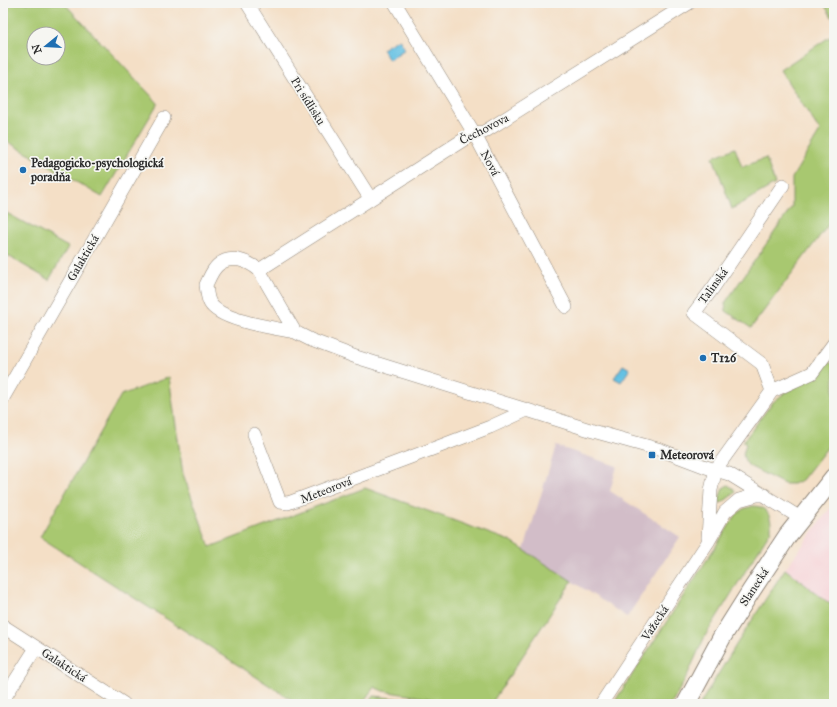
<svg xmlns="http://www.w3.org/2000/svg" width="837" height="707" viewBox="0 0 837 707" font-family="'IM FELL Great Primer',serif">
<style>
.built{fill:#f7cfd4}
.industrial{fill:#d2bdc8}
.green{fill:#a8c870;stroke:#6a7a4e;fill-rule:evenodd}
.water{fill:#65c1e3;stroke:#487687}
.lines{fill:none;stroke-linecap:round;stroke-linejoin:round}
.minor-casing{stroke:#908578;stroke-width:14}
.secondary-casing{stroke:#908578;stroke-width:20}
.minor{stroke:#fff;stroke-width:13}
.secondary{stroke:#fff;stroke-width:18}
.poi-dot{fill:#1f6fb2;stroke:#f6f6f2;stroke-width:1.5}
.labels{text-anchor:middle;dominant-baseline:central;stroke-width:3.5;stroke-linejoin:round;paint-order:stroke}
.street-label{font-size:12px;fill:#2b2b2b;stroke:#f6f6f2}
.poi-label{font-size:12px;font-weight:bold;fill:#2b2b2b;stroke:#f6f6f2;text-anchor:start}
</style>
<rect width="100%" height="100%" fill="#f6f6f2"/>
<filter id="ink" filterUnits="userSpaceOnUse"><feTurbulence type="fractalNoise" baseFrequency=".025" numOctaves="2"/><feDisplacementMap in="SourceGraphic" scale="8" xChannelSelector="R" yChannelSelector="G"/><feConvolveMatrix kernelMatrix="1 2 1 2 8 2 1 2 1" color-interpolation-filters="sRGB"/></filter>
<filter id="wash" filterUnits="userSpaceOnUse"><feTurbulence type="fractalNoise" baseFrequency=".012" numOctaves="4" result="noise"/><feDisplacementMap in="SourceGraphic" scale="16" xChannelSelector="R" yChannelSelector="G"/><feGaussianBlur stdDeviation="0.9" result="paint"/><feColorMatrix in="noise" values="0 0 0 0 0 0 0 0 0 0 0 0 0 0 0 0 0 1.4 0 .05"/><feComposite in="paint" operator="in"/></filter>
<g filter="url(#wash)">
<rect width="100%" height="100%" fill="#f4dfc6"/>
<!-- built -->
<path class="built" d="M834,503V607L785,569Z"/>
<!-- industrial -->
<path class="industrial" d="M556,446L617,466L610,491L680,537L627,617L524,550Z"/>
<!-- green -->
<path class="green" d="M3,3H64L158,103L102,197L3,139ZM34,34H58V58H34Z
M823,3H834V20Z
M834,34V217L751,328L726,311L725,303L792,207V178L820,131L780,70Z
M735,148L742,167L766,158L775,184L732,209L713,157Z
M3,211L68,247L49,280L3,253Z
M828,361L834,366V439L802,480L793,484H784L749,466L745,461L743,454L746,444L743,442L772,403L782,395L815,374Z
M169,377L183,474L210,547L365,488L510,541L572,581L491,704H445L439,700L383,691L374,687L362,704H298L40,537L121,395Z
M728,485L734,489L736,492L723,502L719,503V499L723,488Z
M753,506C767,506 772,517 771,530L705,636L686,678L671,704H613L736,515L743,509Z
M785,569L834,607V704H700L736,645Z
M374,696L439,703L440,704H368Z"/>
<!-- water -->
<path class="water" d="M399,39L405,49L389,60L382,49Z
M623,365L630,369L621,382L614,378Z"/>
</g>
<g filter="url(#ink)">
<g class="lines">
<!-- minor casing -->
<g class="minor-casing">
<path id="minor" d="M247,3L370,198
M395,3L474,133L566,307
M259,270L474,133L484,132L689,3
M295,332C276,328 220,321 210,303C207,298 207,291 206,285C209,279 212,270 218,265C231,254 248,261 259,270L295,332L311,340L356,357L527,410L593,431L661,450L706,467L729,474L802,519
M772,391L762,364L694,313L713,288L783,185
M3,398L164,118
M254,434L280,502L288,503L443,445L490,427L527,410
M708,538L711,490L716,469L772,391L812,373L834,343
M3,626L124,704
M3,700L36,648
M601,704L708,542L725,512L739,500L757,495H765"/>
</g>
<!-- secondary casing -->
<g class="secondary-casing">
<path id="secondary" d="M686,704L722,637L751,591L788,535L834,477"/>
</g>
<!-- minor -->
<use href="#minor" class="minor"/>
<!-- secondary -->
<use href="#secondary" class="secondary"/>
</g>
</g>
<!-- markers -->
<g class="poi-dot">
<circle cx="23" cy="170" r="4"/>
<circle cx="703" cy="358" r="4"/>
<rect x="648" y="451" width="8" height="8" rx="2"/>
</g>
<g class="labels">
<!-- street labels -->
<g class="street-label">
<text transform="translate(308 101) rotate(58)">Pri sídlisku</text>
<text transform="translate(484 129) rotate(-27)">Čechovova</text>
<text transform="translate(490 163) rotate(62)">Nová</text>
<text transform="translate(83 258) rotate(-60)">Galaktická</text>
<text transform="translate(713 286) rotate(-54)">Talinská</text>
<text transform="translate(326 490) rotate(-21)">Meteorová</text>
<text transform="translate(754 587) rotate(-57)">Slanecká</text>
<text transform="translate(655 623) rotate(-57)">Važecká</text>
<text transform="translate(64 665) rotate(33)">Galaktická</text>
</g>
<!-- poi labels -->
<g class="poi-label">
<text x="31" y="163">Pedagogicko-psychologická<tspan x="31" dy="14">poradňa</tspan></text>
<text x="711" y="358">T126</text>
<text x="660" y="455">Meteorová</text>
</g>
</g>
<!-- margin -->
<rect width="837" height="707" fill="none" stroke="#f6f6f2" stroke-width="16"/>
<!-- north arrow -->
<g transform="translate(46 46) rotate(252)"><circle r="19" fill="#f6f6f2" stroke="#a5a5a2"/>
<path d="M0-3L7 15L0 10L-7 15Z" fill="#1f6fb2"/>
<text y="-6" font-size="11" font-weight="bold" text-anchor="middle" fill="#2b2b2b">N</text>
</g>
</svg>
